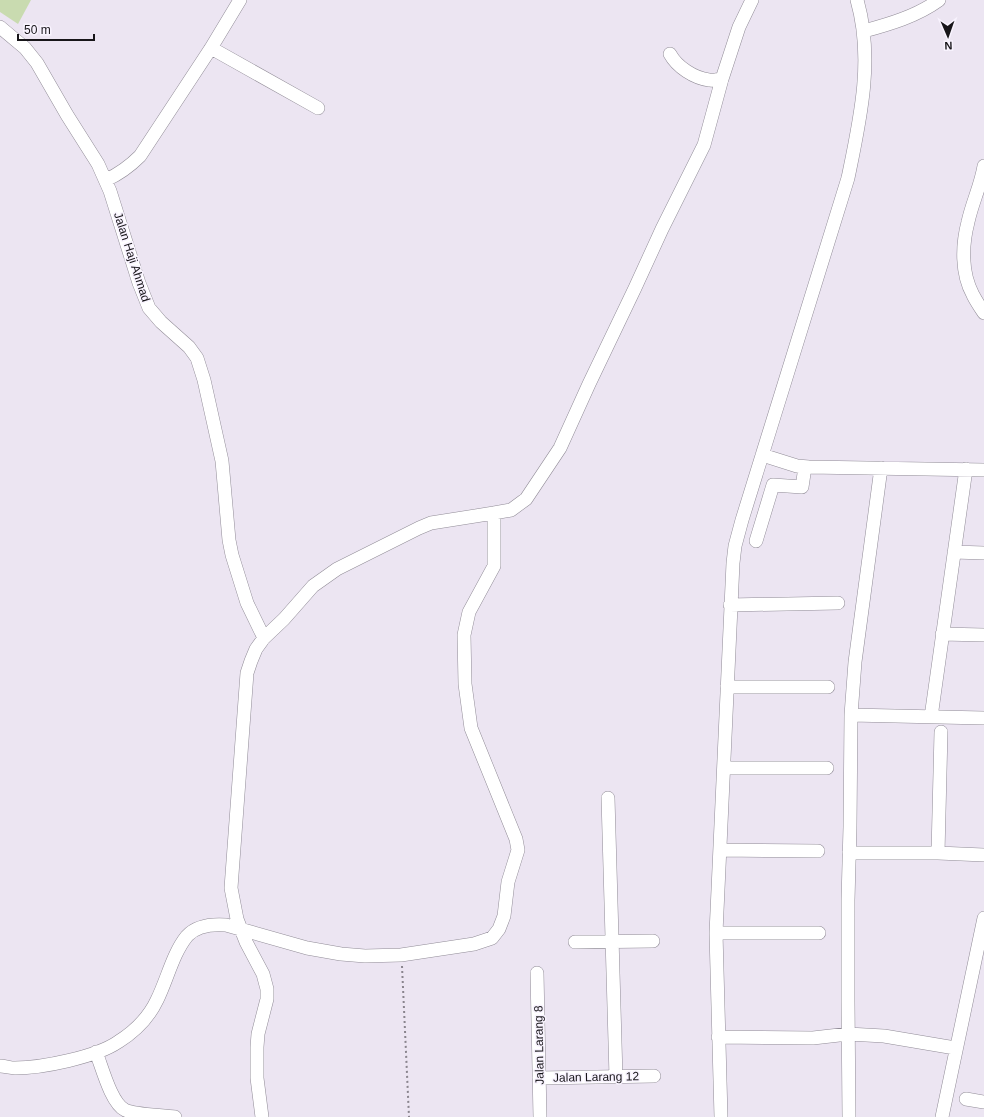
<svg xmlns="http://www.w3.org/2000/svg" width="984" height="1117" viewBox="0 0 984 1117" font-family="Arial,sans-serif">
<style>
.green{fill:#c9dbb0}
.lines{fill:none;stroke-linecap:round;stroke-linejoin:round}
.minor-casing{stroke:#918c97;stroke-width:14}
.path{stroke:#89848d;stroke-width:2;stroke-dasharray:2 3;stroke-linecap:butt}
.minor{stroke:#fff;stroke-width:13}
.labels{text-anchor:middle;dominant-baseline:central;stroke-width:3;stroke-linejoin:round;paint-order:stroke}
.street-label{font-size:12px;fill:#171519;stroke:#f8f3fe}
</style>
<rect width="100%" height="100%" fill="#ece5f2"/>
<!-- green -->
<path class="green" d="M0,0H31L18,24L0,12Z"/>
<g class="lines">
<!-- minor casing -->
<g class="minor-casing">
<path id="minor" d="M0,27L25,48L37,63L67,115L98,164L110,191L139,283L149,308L161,322L189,347L197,358L204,380L222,461L229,540L232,555L247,603L264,638
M864,31C890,24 917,16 939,0
M211,48L318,108
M670,54C677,67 694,78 709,80C713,81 718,79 722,79
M984,166C981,185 972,203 968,222C962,245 961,273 973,295C976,301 980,307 984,313
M106,180C119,174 129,167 140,156L211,48L240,0
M762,455L797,466L809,467L984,470
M756,541L773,485L802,487L805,467
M954,552L984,553
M730,605L838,603
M942,634L984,635
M727,687H828
M851,715L984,718
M931,717L966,469
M724,768H827
M608,798L616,1077
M720,850L818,851
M849,853H938L984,855
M938,853L941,732
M716,933H819
M575,942L653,941
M537,973L540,1117
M718,1037L813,1038L848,1034L884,1036L955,1048
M96,1052C102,1067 111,1103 125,1110C135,1115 163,1115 175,1117
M0,1066C5,1066 10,1068 15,1068C42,1068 96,1057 118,1042C134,1032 149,1017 157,1000C167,980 173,953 187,936C197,925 212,924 226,925L307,948L341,954L365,956L401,955L474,944L492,938L499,929L504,916L508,882L518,850L516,839L471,728L465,684L464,635L469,612L494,566V513L511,510L526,499L560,448L589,384L635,288L662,229L704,145L722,79L739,27L752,0
M539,1078L654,1076
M966,1099L984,1102
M262,1117L257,1078V1047L258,1034L267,999V989L263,974L246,942L237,919L231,888L247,673L251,661L256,649L264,638L284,619L313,586L337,569L419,528L431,523L494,513
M721,1117L716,933L733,563L735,546L742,520L848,178C860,120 874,59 857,0
M849,1117L848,1002V900L850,827L851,715L855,662L881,468
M942,1117L984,918"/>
</g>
<!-- path -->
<path class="path" d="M402,966L409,1117"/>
<!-- minor -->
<use href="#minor" class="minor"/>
</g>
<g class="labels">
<!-- street labels -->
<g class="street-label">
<text transform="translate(132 257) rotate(72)">Jalan Haji Ahmad</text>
<text transform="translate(539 1045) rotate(-91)">Jalan Larang 8</text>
<text transform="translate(596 1077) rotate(-1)">Jalan Larang 12</text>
</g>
</g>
<!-- north arrow -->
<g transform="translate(948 36) rotate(178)" stroke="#f8f3fe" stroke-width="3" paint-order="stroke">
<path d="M0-3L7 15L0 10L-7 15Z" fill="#171519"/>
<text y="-6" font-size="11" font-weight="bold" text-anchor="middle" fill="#171519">N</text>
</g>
<!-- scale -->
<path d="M18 34v6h76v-6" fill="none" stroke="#171519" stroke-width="2"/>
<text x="24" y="34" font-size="12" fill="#171519" stroke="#f8f3fe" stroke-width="3" paint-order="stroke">50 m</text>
</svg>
